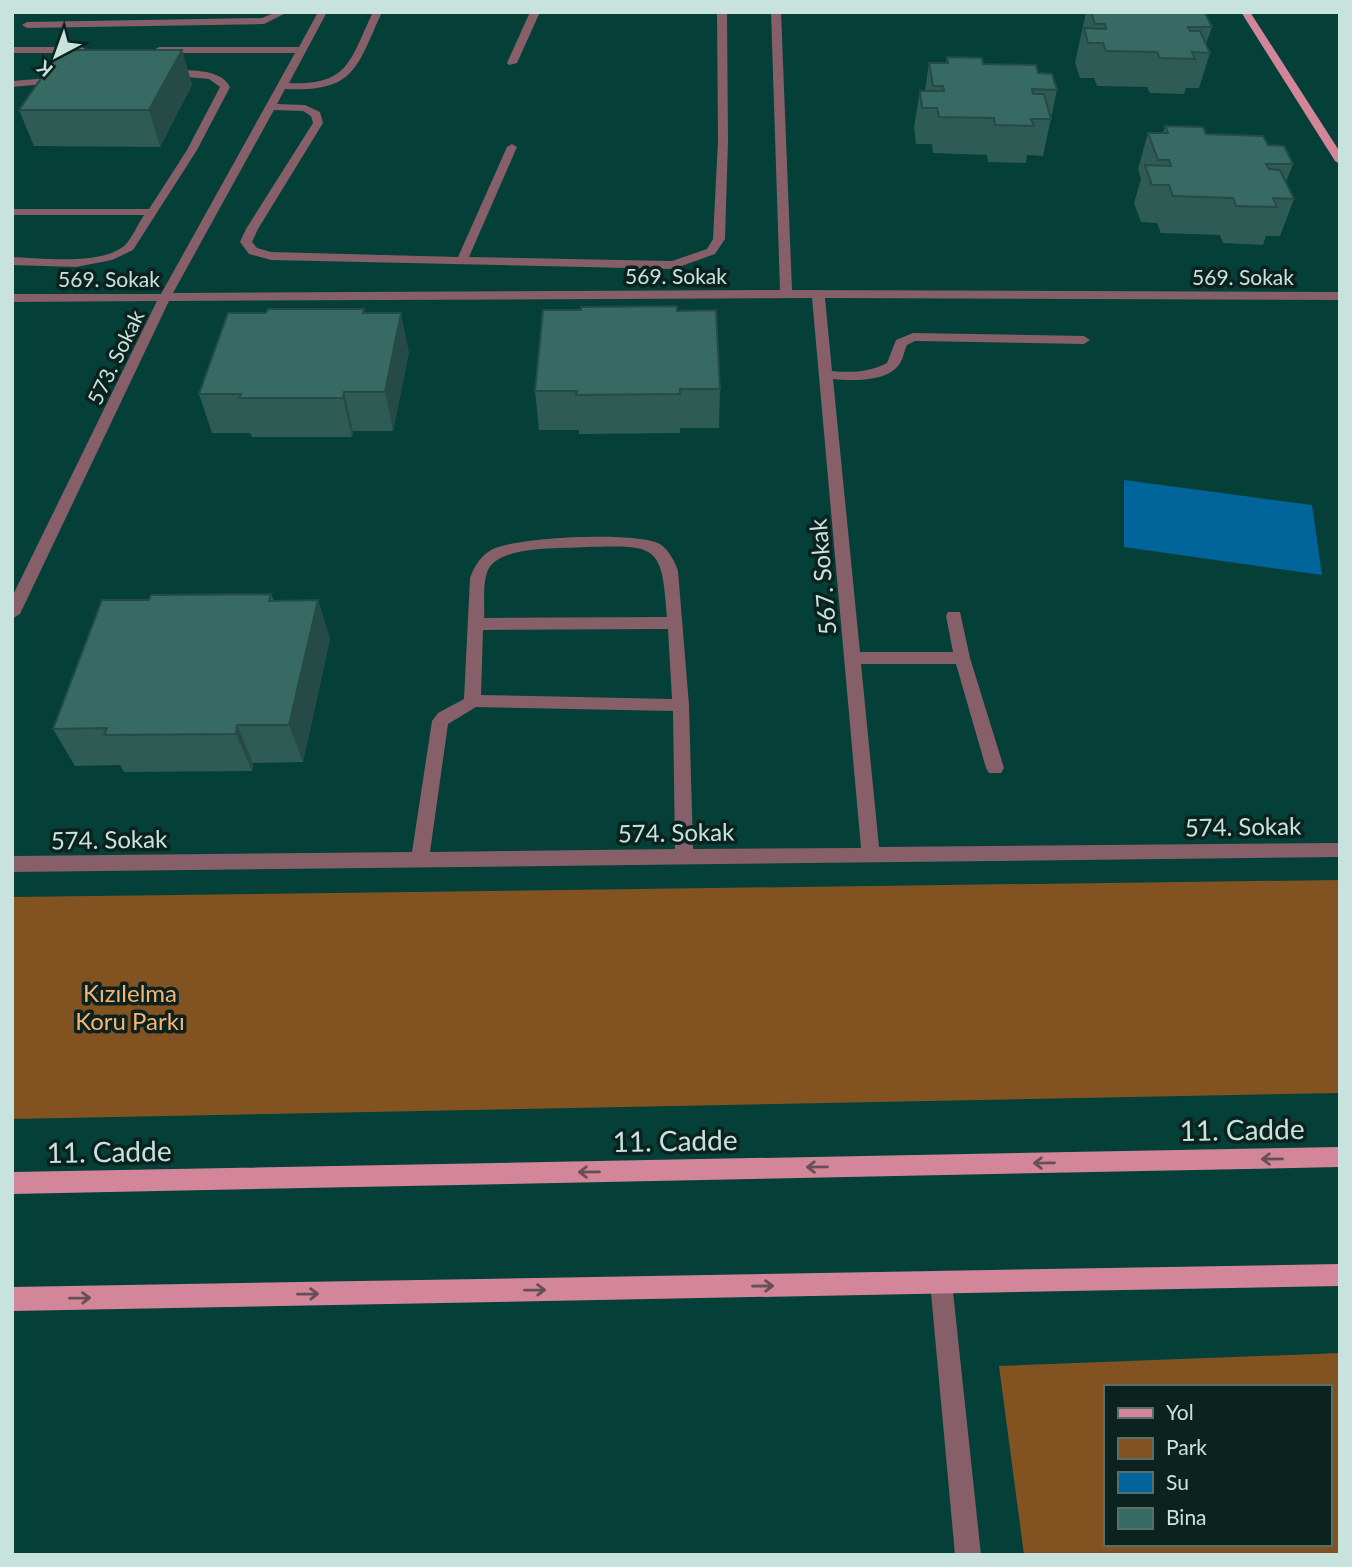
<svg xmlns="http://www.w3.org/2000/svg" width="1352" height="1567" viewBox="0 0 1352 1567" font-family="Lato,sans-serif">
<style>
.green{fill:#835221;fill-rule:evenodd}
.water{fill:#01649a}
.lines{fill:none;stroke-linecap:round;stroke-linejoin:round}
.minor{fill:#865f69;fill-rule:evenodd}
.major{fill:#d3869a;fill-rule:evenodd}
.wall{fill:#2e5b54}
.shaded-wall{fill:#264a45}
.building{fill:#366a62;stroke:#264a45;stroke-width:2}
.oneway{stroke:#664f56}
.labels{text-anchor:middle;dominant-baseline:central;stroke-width:7;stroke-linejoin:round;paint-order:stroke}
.far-street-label{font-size:21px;fill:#c8e2dd;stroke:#0c221e}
.street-label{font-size:24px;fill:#c8e2dd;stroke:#0c221e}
.park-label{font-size:24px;fill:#fab372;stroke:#0c221e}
.near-street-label{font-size:28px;fill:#c8e2dd;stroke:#0c221e}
</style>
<rect width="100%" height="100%" fill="#043f38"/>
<!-- green -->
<path class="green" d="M1340,880V1093L12,1119V897Z
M1340,1353V1555H1024L999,1366ZM1105,1387H1329V1544H1105Z"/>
<!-- water -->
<path class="water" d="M1124,480L1312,505L1322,575L1124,547Z"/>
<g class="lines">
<!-- minor -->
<path class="minor" d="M276,12H288L264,24L27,28L22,25L27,22L262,18Z
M318,12H327L289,83C349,86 350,60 373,12H382C356,69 355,92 285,89L277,104L305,105L320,112L323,123L258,229L252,242L257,248L271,252L458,257L507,147L512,144L517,147L469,257L672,261L707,249L713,239L718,141L717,12H727L728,141L725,239L715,254L673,269L271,260L249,254L240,242L246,229L313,123L311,116L303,111L274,110L173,293L780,290L771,12H781L792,290L1340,292V300L825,298L832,371C852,373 869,372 887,363L896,340L913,333L1084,336L1090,340L1084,344L915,341L907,345C904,351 903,361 898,366C885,382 851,381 833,379L860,652H953L946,616L948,612H960L970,658L1004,768L1001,773H989L986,768L956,664H861L879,847L1340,843V857L12,872V856L412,852L432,721L438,713L464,699L470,578C475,565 481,555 493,549C517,537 637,531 660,544C669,550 675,562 678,571L689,705L693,849L861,848L812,298L169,301L20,614L12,619V597L157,301L12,302V294H161L295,53H159L154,50L159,47H299ZM585,547C657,545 662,544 667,617L484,618C485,603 482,584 488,570C500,545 561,549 585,547ZM668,629L672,699L481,695L483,630ZM476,707L673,711L675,849L430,852L448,724Z
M530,12H540L517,63L509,65L507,63Z
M12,47H82L87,50L82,53H12Z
M166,70C186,71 220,67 230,87L197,150L133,250L112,260L76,267L12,265V257C40,258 105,266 126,244C133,236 138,224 144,215H12V209H149L187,150L220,87L209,79L163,75L161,73Z
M61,77L65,78V82L12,87V81Z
M941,1271L949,1274L952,1282L981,1555H955L930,1282L933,1274Z"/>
<!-- major -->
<path class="major" d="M1241,12H1250L1340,152V164L1335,161Z
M1340,1147V1167L12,1194V1172Z
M1340,1264V1286L12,1311V1287Z"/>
</g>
<!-- wall -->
<path class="wall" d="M1086,12H1191L1212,27L1206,44L1210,53L1199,88H1186L1184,94L1150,93L1147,87L1097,86L1094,78H1080L1075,63Z
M182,50L192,85L160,147L34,146L19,110Z
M947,57L1038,73L1057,90L1043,156L1027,155L1026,163L988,162L987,155L933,153L932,144H916L914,127L920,91H925L929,63H946Z
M1165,126L1268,145L1293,164L1286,182L1294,199L1280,236H1266L1263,245L1223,243L1220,235L1161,233L1157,223L1141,222L1134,203L1141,179L1138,169L1148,133H1163Z
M677,311L720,389L719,428H680V433L579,434V430H539L535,391Z
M365,313L409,352L393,431H353L352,437H252L250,433H212L199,394Z
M271,594L274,601L318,600L330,639L303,762L253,763L252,771L124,772L120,765L75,766L53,729L149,600Z"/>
<!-- shaded-wall -->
<path class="shaded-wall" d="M182,50L192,85L160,147L149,110Z
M401,313L409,352L393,431L385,392Z
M344,392L353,431L352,437L343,398Z
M318,600L330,639L303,762L289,725Z
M237,725L253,763L252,771L236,734Z"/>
<!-- building -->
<path class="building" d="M1091,12H1191L1205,13L1212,27H1188L1190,31H1200L1210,53L1192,52L1195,59L1160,58L1157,52L1106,51L1103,43H1088L1084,28L1106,29L1105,24H1095Z
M61,50H182L149,110H19Z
M947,57L982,58L983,64L1036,65L1038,73L1052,74L1057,90L1032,89L1033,94H1044L1051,119H1031L1034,126L995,125L994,118L939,117L937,108H922L920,91H944L943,86H933L929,63H948Z
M1165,126L1203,127L1206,134L1263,136L1268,145L1284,146L1293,164H1266L1269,169L1280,170L1294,199L1273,198L1277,207L1236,206L1233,198L1173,196L1169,185H1152L1145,165L1171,166L1169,160H1158L1148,133H1168Z
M677,306V311L716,310L720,389H680V394L576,395L577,391H535L543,310H581V307Z
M268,309H364L363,313H401L385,392H344L343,398H239L241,394H199L228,313H266Z
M271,594L269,601L318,600L289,725H237L236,734L104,735L107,728L53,729L102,600H149L151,595Z"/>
<!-- one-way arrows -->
<defs><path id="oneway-shaft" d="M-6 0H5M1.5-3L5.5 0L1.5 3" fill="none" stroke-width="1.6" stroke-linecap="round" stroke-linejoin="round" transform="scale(1.75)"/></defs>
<g class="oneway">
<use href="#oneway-shaft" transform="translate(1272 1159) rotate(179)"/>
<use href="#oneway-shaft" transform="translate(1044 1163) rotate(179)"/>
<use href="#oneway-shaft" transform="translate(817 1167) rotate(179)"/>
<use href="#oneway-shaft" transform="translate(589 1172) rotate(179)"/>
<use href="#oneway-shaft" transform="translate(763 1286) rotate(-1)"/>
<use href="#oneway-shaft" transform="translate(535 1290) rotate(-1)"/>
<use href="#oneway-shaft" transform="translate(308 1294) rotate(-1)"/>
<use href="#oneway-shaft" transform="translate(80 1298) rotate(-1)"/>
</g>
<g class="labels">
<!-- far-street labels -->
<g class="far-street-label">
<text x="676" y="275">569. Sokak</text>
<text x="1243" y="276">569. Sokak</text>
<text x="109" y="278">569. Sokak</text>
<text transform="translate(115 357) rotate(-64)">573. Sokak</text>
</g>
<!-- street labels -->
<g class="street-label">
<text transform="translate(822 577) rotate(-95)">567. Sokak</text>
<text transform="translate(1243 826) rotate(-1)">574. Sokak</text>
<text transform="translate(676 832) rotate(-1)">574. Sokak</text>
<text transform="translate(109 839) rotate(-1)">574. Sokak</text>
</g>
<!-- park labels -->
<g class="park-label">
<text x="130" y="992">Kızılelma<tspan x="130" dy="28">Koru Parkı</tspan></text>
</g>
<!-- near-street labels -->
<g class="near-street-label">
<text transform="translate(1242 1129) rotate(-1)">11. Cadde</text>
<text transform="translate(675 1140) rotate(-1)">11. Cadde</text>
<text transform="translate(109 1151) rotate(-1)">11. Cadde</text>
</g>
</g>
<!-- border -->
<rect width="1352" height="1567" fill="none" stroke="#c8e2dd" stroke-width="28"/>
<!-- legend -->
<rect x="1104" y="1385" width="228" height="161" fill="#0c221e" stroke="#576f6a" stroke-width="2"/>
<rect x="1118" y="1408" width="35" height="10" fill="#d3869a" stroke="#576f6a" stroke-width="2"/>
<text x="1166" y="1420" font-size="21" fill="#c8e2dd">Yol</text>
<rect x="1118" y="1438" width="35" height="21" fill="#835221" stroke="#576f6a" stroke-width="2"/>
<text x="1166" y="1455" font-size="21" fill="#c8e2dd">Park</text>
<rect x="1118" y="1472" width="35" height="21" fill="#01649a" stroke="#576f6a" stroke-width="2"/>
<text x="1166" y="1490" font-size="21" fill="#c8e2dd">Su</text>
<rect x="1118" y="1508" width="35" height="21" fill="#366a62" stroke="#576f6a" stroke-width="2"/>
<text x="1166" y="1525" font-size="21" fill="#c8e2dd">Bina</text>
<!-- north arrow -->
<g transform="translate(56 56) rotate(221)" stroke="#0c221e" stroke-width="5" paint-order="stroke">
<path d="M0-5L12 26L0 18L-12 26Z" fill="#c8e2dd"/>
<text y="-10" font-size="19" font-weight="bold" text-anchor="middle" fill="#c8e2dd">K</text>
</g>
</svg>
